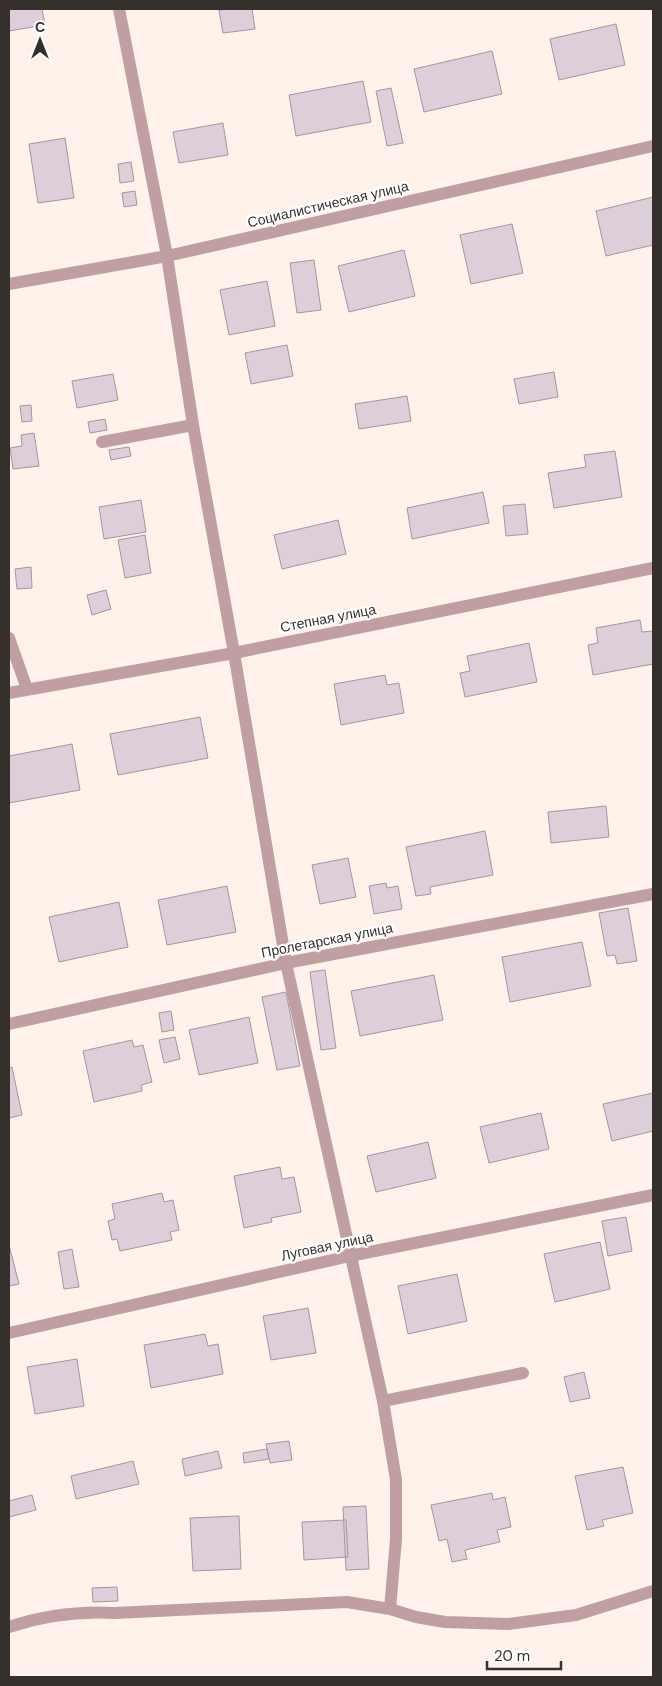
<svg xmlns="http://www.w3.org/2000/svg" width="662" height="1686" viewBox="0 0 662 1686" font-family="'DM Sans',sans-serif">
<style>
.building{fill:#ddcfd9;stroke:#a496a0}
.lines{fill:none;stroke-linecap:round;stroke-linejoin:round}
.minor{stroke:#c09fa3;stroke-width:12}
.labels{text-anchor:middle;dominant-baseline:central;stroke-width:4.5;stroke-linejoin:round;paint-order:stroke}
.street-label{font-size:14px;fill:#36302c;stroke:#fff}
</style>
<rect width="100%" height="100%" fill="#fef2ea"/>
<!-- building -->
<path class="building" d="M9,9H42L45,25L9,31Z
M230,9H252L255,29L223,33L219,10Z
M616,24L625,65L559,80L550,39Z
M492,51L502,94L424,112L414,69Z
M363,81L371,122L296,136L289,95Z
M391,88L403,143L387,146L376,91Z
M223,123L228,155L179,163L173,132Z
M65,138L74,198L38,203L29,144Z
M131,162L134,181L120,183L118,164Z
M135,191L137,205L124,207L122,193Z
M653,197V245L606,256L596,211Z
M512,224L523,273L471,284L460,235Z
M404,250L415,296L349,312L338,266Z
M314,260L321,310L297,313L290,263Z
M267,281L275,326L229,335L220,290Z
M287,345L293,376L251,384L245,353Z
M554,372L558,397L519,404L514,379Z
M113,374L118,400L77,408L72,381Z
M407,396L411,421L359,429L355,404Z
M31,405L32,421L22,422L20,406Z
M105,419L107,430L90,433L88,422Z
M34,433L39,466L13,469L10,448L22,446L21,435Z
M129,447L131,456L111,460L109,450Z
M615,451L622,497L554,508L548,473L586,467L584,455Z
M483,492L489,523L412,539L407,508Z
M141,500L146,532L104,539L99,507Z
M525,504L528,534L506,536L503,506Z
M338,520L346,554L282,569L274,535Z
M145,535L151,573L125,578L118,540Z
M31,567L32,588L17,589L15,569Z
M106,590L111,609L92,615L87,595Z
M640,620L642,632L653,631V664L593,675L588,645L598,643L596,628Z
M529,643L537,682L465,697L460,673L470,671L467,656Z
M385,675L387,685L399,683L404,713L341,725L334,684Z
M200,717L208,758L118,775L110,734Z
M72,744L80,790L9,803V756Z
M606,806L609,837L551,843L548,812Z
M485,831L493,875L430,887L431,894L416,896L406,847Z
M348,858L356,897L320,904L312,865Z
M386,883L387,888L398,886L402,909L374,914L369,886Z
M227,886L236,932L167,945L158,900Z
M119,902L128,947L59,962L49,917Z
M628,908L637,961L617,964L615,955L607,956L599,913Z
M582,942L591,986L510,1002L502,957Z
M325,970L336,1048L321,1050L310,972Z
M434,975L443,1020L360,1036L351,991Z
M286,992L300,1066L277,1070L262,997Z
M171,1011L174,1030L162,1032L159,1013Z
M249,1017L258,1063L199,1075L189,1030Z
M175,1037L180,1059L164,1063L159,1040Z
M132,1040L134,1047L143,1045L152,1082L141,1085L142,1091L94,1102L83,1051Z
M12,1067L22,1115L9,1118V1068Z
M653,1093V1131L612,1141L603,1104Z
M541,1113L549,1149L489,1163L480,1127Z
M428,1142L436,1178L376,1192L367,1156Z
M280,1167L282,1179L294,1177L301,1212L271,1218L272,1222L244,1228L234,1176Z
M162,1193L164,1202L173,1200L179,1230L170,1232L172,1240L120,1251L117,1239L112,1240L108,1221L115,1219L112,1204Z
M626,1217L632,1251L608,1256L602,1221Z
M600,1242L610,1289L555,1302L544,1254Z
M9,1245L19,1284L9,1286Z
M72,1249L79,1287L64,1289L58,1252Z
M457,1274L467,1321L408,1334L398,1286Z
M308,1308L316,1353L271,1360L263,1316Z
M205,1334L208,1346L218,1344L223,1374L151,1388L144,1345Z
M77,1359L84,1406L35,1414L27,1367Z
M584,1372L590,1398L570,1402L564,1377Z
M289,1441L292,1460L270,1463L266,1444Z
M267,1449L269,1459L244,1463L243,1453Z
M218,1451L222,1468L185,1476L182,1459Z
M133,1461L139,1484L76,1499L71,1476Z
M623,1467L633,1513L602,1520L604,1526L587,1530L575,1476Z
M492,1493L493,1500L505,1497L511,1527L497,1530L500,1542L465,1550L467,1559L452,1562L447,1539L439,1541L431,1505Z
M32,1495L36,1510L9,1517V1501Z
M366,1506L369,1569L346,1570L343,1507Z
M239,1516L241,1569L193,1571L190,1518Z
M346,1520L348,1557L304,1560L302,1522Z
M117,1587L118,1601L93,1602L92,1588Z"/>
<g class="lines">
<!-- minor -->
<path class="minor" d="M119,9L167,256L193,425L234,653L286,963L383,1401L396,1480V1539L390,1609
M9,284L167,256L653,146
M102,442L193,425
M9,638L27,689
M9,693L234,653L653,568
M9,1024L286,963L653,894
M9,1333L350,1256L653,1195
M383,1401L523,1373
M9,1627C45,1615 77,1611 114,1613L347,1602L390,1609L416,1617L445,1622L508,1624L576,1615L653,1591"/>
</g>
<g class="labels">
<!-- street labels -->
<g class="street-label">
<text transform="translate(328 204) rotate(-13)">Социалистическая улица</text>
<text transform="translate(328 618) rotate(-11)">Степная улица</text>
<text transform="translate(327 940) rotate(-11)">Пролетарская улица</text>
<text transform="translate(327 1246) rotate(-12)">Луговая улица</text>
</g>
</g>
<!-- border -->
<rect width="662" height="1686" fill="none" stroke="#36302c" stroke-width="20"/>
<!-- north arrow -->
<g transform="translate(40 40)" stroke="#ffffff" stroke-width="4" paint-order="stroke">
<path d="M0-4L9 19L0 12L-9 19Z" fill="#36302c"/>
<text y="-8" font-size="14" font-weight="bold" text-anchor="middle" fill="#36302c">С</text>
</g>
<!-- scale -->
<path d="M487 1661v8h74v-8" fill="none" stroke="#36302c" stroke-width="2.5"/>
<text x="494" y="1661" font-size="15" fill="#36302c" stroke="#ffffff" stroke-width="4" paint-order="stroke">20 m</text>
</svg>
